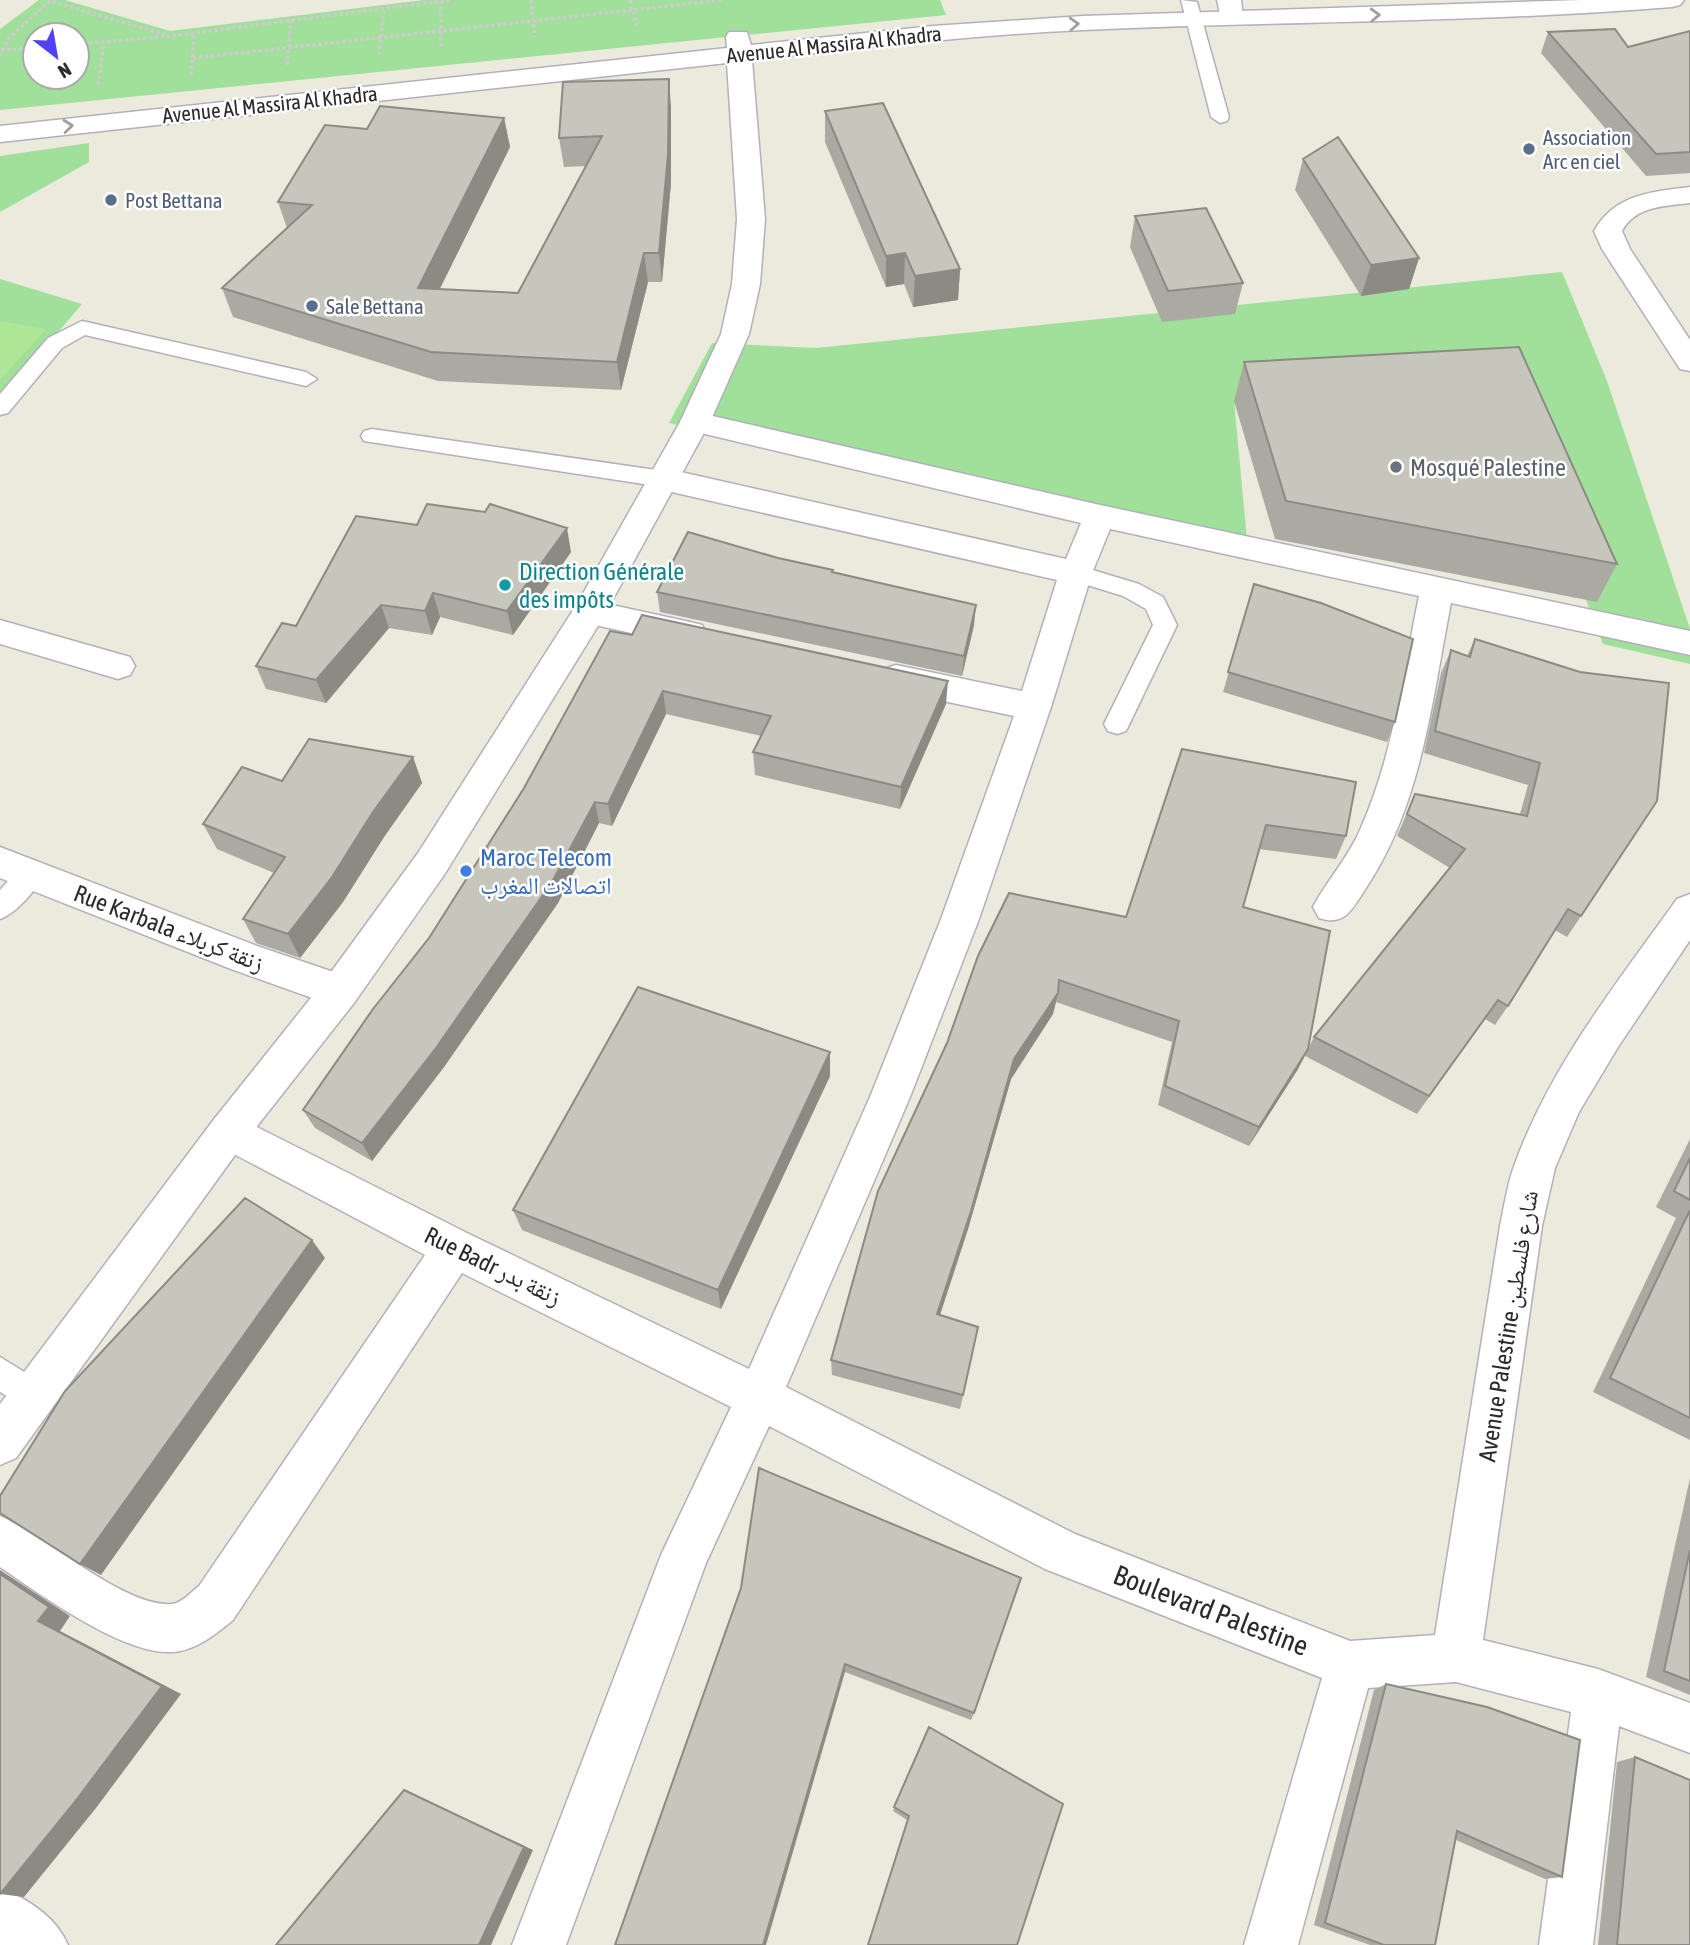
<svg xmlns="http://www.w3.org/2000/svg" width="1690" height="1945" viewBox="0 0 1690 1945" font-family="'Asap Condensed','Noto Naskh Arabic',sans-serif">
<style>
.green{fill:#a0e09b;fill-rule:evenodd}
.pitch{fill:#b0e797}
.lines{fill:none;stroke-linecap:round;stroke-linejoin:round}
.lane-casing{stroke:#b1b0bd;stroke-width:3}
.street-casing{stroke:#b1b0bd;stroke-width:3}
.secondary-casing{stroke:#b1b0bd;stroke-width:3}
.path{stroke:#ccc;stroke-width:3.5;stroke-dasharray:3.5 2.5;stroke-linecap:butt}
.lane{fill:#fff;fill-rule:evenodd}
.street{fill:#fff;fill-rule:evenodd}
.secondary{fill:#fff;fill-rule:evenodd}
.wall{fill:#abaaa2}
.shaded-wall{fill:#8b8b84}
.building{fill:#c7c6bc;stroke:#8b8b84;stroke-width:2}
.oneway{stroke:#9f9f9f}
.service-dot{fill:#5c6f8a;stroke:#fff;stroke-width:2.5}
.worship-dot{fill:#6b7280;stroke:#fff;stroke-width:2.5}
.culture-dot{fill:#0f9aa8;stroke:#fff;stroke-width:2.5}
.shop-dot{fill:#3f7fe0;stroke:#fff;stroke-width:2.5}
.labels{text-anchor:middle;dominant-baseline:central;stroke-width:5;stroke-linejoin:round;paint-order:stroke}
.far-street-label{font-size:21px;fill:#2a2a2a;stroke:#fff}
.far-service-label{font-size:21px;fill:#4e5e75;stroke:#fff;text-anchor:start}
.worship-label{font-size:24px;fill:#5b616d;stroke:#fff;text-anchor:start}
.culture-label{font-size:24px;fill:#0d838f;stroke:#fff;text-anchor:start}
.shop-label{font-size:24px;fill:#366cbe;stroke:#fff;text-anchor:start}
.street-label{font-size:24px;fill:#2a2a2a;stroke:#fff}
.near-street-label{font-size:28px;fill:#2a2a2a;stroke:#fff}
</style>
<rect width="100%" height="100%" fill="#ece9dd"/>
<!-- green -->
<path class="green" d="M39,0H65L170,31L424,0H940L946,15L0,110V29ZM35,35H77V77H35Z
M89,143V162L0,212V156Z
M1562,272L1607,381L1690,629V664L1603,644L1503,386L1234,401L1249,561L669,423L712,343L816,348Z
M0,279L82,304L0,400Z"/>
<!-- pitch -->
<path class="pitch" d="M0,321L46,329L0,380Z"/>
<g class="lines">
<!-- lane casing -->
<g class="lane-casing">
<path id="lane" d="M1181,0L1197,2L1229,117L1227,121L1220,123L1211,117Z
M82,321L306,372L317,379L306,386L85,335L62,348L8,413L0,415V394L48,338Z
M372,429L663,471L671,474L674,479L671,484L663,487L364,441L361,436L364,431Z
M1076,565L1139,584L1163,597L1177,625L1126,731L1117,734L1108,731L1104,724L1153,625L1146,609L1123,596L1068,579L1064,573L1068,567Z
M31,863L41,866L44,874C36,890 17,913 0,919V890L21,866Z
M0,1357L47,1386L51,1397L47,1408L35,1413L0,1392Z"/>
</g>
<!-- street casing -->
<g class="street-casing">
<path id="street" d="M1217,0H1241L1243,18L1240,23H1222Z
M1690,187V203C1665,206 1635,206 1622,231L1630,249L1690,340V371L1680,369L1602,249L1594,231C1615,194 1651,192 1690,187Z
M695,412L1100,505L1690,631V655L1451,603C1432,700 1422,804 1366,888C1353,908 1345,927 1319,918L1313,907C1327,880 1348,858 1360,830C1393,757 1403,674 1419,596L1110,529L1092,573L1051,707L979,919L910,1097L786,1387L1075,1534L1350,1641L1435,1635L1500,1226C1504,1207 1507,1187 1513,1169C1548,1069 1616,984 1677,899L1690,894V940L1618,1047L1579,1112L1555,1168L1542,1226L1483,1640L1598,1669L1690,1703V1753L1619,1726L1593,1945H1539L1571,1712L1456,1682L1368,1688L1298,1945H1244L1322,1678L1045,1569L769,1426L706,1563L566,1945H512L661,1555L731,1407L462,1273L233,1620C216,1634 195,1651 172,1652C123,1655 40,1594 0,1567V1516C46,1536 125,1608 172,1604C182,1603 191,1592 199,1586L425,1255L215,1144L209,1131L215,1118L229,1113L469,1234L749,1369L870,1097L941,919L1014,716L896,691L884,687L879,678L884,669L896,665L1022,691L1057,580L663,490L652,487L647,479L652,471L663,468L1066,559L1081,523L684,429L680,422L684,415Z
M589,600L690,622L702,625L707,634L702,643L690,646L577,621L572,612L577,603Z
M0,620L130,657L135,666L130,675L118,679L0,644Z
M0,847L257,946L354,979L359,991L354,1003L340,1008L231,969L0,878Z
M0,1888C28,1899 56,1917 68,1945H0Z"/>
</g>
<!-- secondary casing -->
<g class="secondary-casing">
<path id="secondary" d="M1582,0H1684L1680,5L1672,7C1477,23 1280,21 1084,30C973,35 863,48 752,60L765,219L760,284L749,334L710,422L601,621L444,875L354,1003L243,1144L16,1458L0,1465V1404L215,1118L326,979L418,853L577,604L680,422L721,334L732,284L737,219L727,63L0,142V126L727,48L726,37L729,32H747L751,45L933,26L1083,16Z"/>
</g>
<!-- path -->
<path class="path" d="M531,0L535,37
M630,0L637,26
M441,1V49
M77,44L171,36L450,0
M1,50L35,48
M379,55L384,8
M0,56L9,38L50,1L167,35
M193,58L723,0
M287,65L291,20
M191,75L194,33
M98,85L104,42"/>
<!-- lane -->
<use href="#lane" class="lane"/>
<!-- street -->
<use href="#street" class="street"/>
<!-- secondary -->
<use href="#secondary" class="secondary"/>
</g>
<!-- wall -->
<path class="wall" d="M1690,31V173L1646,176L1541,53L1548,32L1628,47Z
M671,108V183L662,282H648L621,390L438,381L233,317L222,288L287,228L278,202L367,129L504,118L510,147L439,289L518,293L586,166L564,167L559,138Z
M825,111L960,269L958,300L913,307L904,284L886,287L825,142Z
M1303,159L1419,258L1409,289L1361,296L1295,190Z
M1135,216L1243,283L1235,314L1162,322L1130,247Z
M1244,362L1617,564L1597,602L1275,539L1234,401Z
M571,552L513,635L440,617L432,635L389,628L326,703L266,689L256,666L296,626Z
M778,558L833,570V572L974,625L962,676L660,612L657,592Z
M1254,584L1395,722L1387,742L1223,692Z
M610,631L946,704L900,809L755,775L753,752L761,736L666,714L612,826L599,823L558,903L444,1067L372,1161L315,1128L303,1110L429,938L524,788Z
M1475,639L1580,672L1581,916L1567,937L1555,930L1508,1006L1495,1025L1485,1019L1417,1114L1305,1056L1298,1069L1249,1146L1158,1105L1172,1042L1056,1002L1053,1014L1011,1079L968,1229L940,1315L978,1327L960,1409L832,1375L831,1360L947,1043L1126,917L1182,749L1346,836L1336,859L1259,849L1243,907L1308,1049L1314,1037L1450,868L1397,836L1415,794L1520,814L1528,785L1424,753L1441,673L1451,650L1467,656Z
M413,757L422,783L384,837L343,902L300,958L256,943L243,919L274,873L217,849L203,824L282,781Z
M830,1052V1076L721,1309L522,1230L513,1210Z
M1690,1139V1440L1593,1392L1676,1218L1656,1207Z
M1690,1478V1695L1646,1677Z
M741,1588L974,1713L971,1720L845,1672Z
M1386,1684L1562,1877L1545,1879L1456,1840L1435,1945H1370L1314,1925L1374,1690Z
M929,1727L1017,1945L907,1820L893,1811Z
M1635,1757L1690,1945H1598L1617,1762Z"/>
<!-- shaded-wall -->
<path class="shaded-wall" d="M669,79L671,108V183L662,282L659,253Z
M504,118L510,147L426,317L418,288Z
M644,253L648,282L621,390L617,362Z
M905,253L904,284L886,287V256Z
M1419,258L1409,289L1361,296L1371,265Z
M960,269L958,300L913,307L915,276Z
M567,528L571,552L513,635L507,611Z
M433,593L440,617L432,635L425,611Z
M381,605L389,628L326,703L316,680Z
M976,605L974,625L962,676L964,656Z
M948,681L946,704L900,809L901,787Z
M663,691L666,714L612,826L608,804Z
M413,757L422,783L384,837L343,902L300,958L288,934Z
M595,802L599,823L558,903L444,1067L372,1161L362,1143Z
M1058,993L1053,1014L1011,1079L968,1229L935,1330L937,1314L1014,1059Z
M1308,1049L1298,1069L1249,1146L1259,1127Z
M830,1052V1076L721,1309L718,1290Z
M312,1240L325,1258L101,1575L80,1564Z
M0,1570L70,1616L60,1631L181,1694L96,1808L24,1897L0,1894L38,1621L0,1574Z
M845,1664V1672L766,1945H763Z
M404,1790L533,1850L491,1945H479Z"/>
<!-- building -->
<path class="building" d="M1615,29L1628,47L1690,31V152L1656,154L1548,32Z
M669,79L668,154L659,253H644L617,362L431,352L222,288L312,205L278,202L325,125L367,129L380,106L504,118L418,288L518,293L602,136L559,138L563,82Z
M883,103L960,269L915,276L905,253L886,256L825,111Z
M1338,137L1419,258L1371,265L1303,159Z
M1206,208L1243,283L1168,291L1135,216Z
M1519,347L1617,564L1286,501L1244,362Z
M427,504L485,512L490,504L567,528L507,611L433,593L425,611L381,605L316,680L256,666L282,623L296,626L356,516L417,525Z
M688,532L778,558L833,570L832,572L976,605L964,656L657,592Z
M1254,584L1321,603L1413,639L1395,722L1228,672Z
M642,615L948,681L901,787L753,752L771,716L663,691L608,804L595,802L552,882L436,1048L362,1143L303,1110L373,1009L429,938L524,788L610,631L632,635Z
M1475,639L1580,672L1669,683L1657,801L1581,916L1568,909L1508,1006L1498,1000L1429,1096L1314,1037L1465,849L1407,814L1415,794L1527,816L1540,763L1435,731L1451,650L1470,657Z
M309,739L413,757L373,812L332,877L288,934L243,919L285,857L203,824L242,767L282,781Z
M1182,749L1356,782L1346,836L1266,825L1243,907L1330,931L1308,1049L1259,1127L1165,1086L1179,1021L1059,980L1058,993L1014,1059L971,1211L937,1314L978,1327L963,1395L831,1360L878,1191L947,1043L978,956L1009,893L1126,917Z
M638,987L830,1052L718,1290L513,1210Z
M1690,1158V1200L1674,1191Z
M245,1198L312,1240L80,1564L0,1513V1496L65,1391Z
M1690,1210V1418L1610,1378Z
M759,1468L1021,1578L974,1713L845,1664L763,1945H615L741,1588Z
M1690,1550V1681L1664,1671Z
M0,1574L49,1607L38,1621L162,1686L74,1803L0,1894Z
M1386,1684L1487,1707L1580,1740L1562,1877L1457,1831L1435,1945H1384L1325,1923Z
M929,1727L1063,1804L1017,1945H868L909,1816L894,1807Z
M1635,1757L1690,1780V1945H1617Z
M404,1790L524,1847L479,1945H276Z"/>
<!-- one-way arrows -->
<defs><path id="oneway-chevron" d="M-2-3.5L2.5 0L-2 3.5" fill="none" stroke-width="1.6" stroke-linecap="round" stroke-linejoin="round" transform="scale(1.75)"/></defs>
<g class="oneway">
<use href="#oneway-chevron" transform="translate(1375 15) rotate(-2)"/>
<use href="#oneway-chevron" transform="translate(1074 24) rotate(-3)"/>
<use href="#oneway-chevron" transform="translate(68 126) rotate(-6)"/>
</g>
<!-- markers -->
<g class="service-dot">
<circle cx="1529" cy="149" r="7"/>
<circle cx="111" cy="200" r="7"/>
<circle cx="312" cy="306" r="7"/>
</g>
<circle class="worship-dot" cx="1396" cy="467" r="7"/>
<circle class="culture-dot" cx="505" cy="585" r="7"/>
<circle class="shop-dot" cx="466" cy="871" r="7"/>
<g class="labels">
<!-- far-street labels -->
<g class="far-street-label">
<text transform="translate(834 44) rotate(-6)">Avenue Al Massira Al Khadra</text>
<text transform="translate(270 104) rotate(-6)">Avenue Al Massira Al Khadra</text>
</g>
<!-- far-service labels -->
<g class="far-service-label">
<text x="1543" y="137">Association<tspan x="1543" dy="24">Arc en ciel</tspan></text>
<text x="125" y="200">Post Bettana</text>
<text x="326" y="306">Sale Bettana</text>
</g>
<!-- worship labels -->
<g class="worship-label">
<text x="1410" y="467">Mosqué Palestine</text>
</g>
<!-- culture labels -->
<g class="culture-label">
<text x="519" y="571">Direction Générale<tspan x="519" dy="28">des impôts</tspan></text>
</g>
<!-- shop labels -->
<g class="shop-label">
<text x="480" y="857">Maroc Telecom<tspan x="480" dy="28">اتصالات المغرب</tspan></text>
</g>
<!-- street labels -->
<g class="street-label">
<text transform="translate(169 928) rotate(21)">Rue Karbala زنقة كربلاء</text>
<text transform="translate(493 1266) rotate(26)">Rue Badr زنقة بدر</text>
<text transform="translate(1508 1326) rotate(-81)">Avenue Palestine شارع فلسطين</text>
</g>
<!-- near-street labels -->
<g class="near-street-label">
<text transform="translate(1211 1610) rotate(21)">Boulevard Palestine</text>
</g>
</g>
<!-- north arrow -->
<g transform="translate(56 56) rotate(149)"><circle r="33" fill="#ffffff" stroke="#aaaaaa" stroke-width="2"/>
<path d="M0-5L12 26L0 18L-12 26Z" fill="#5042f3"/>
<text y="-10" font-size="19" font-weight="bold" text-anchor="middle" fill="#2a2a2a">N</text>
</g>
</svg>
